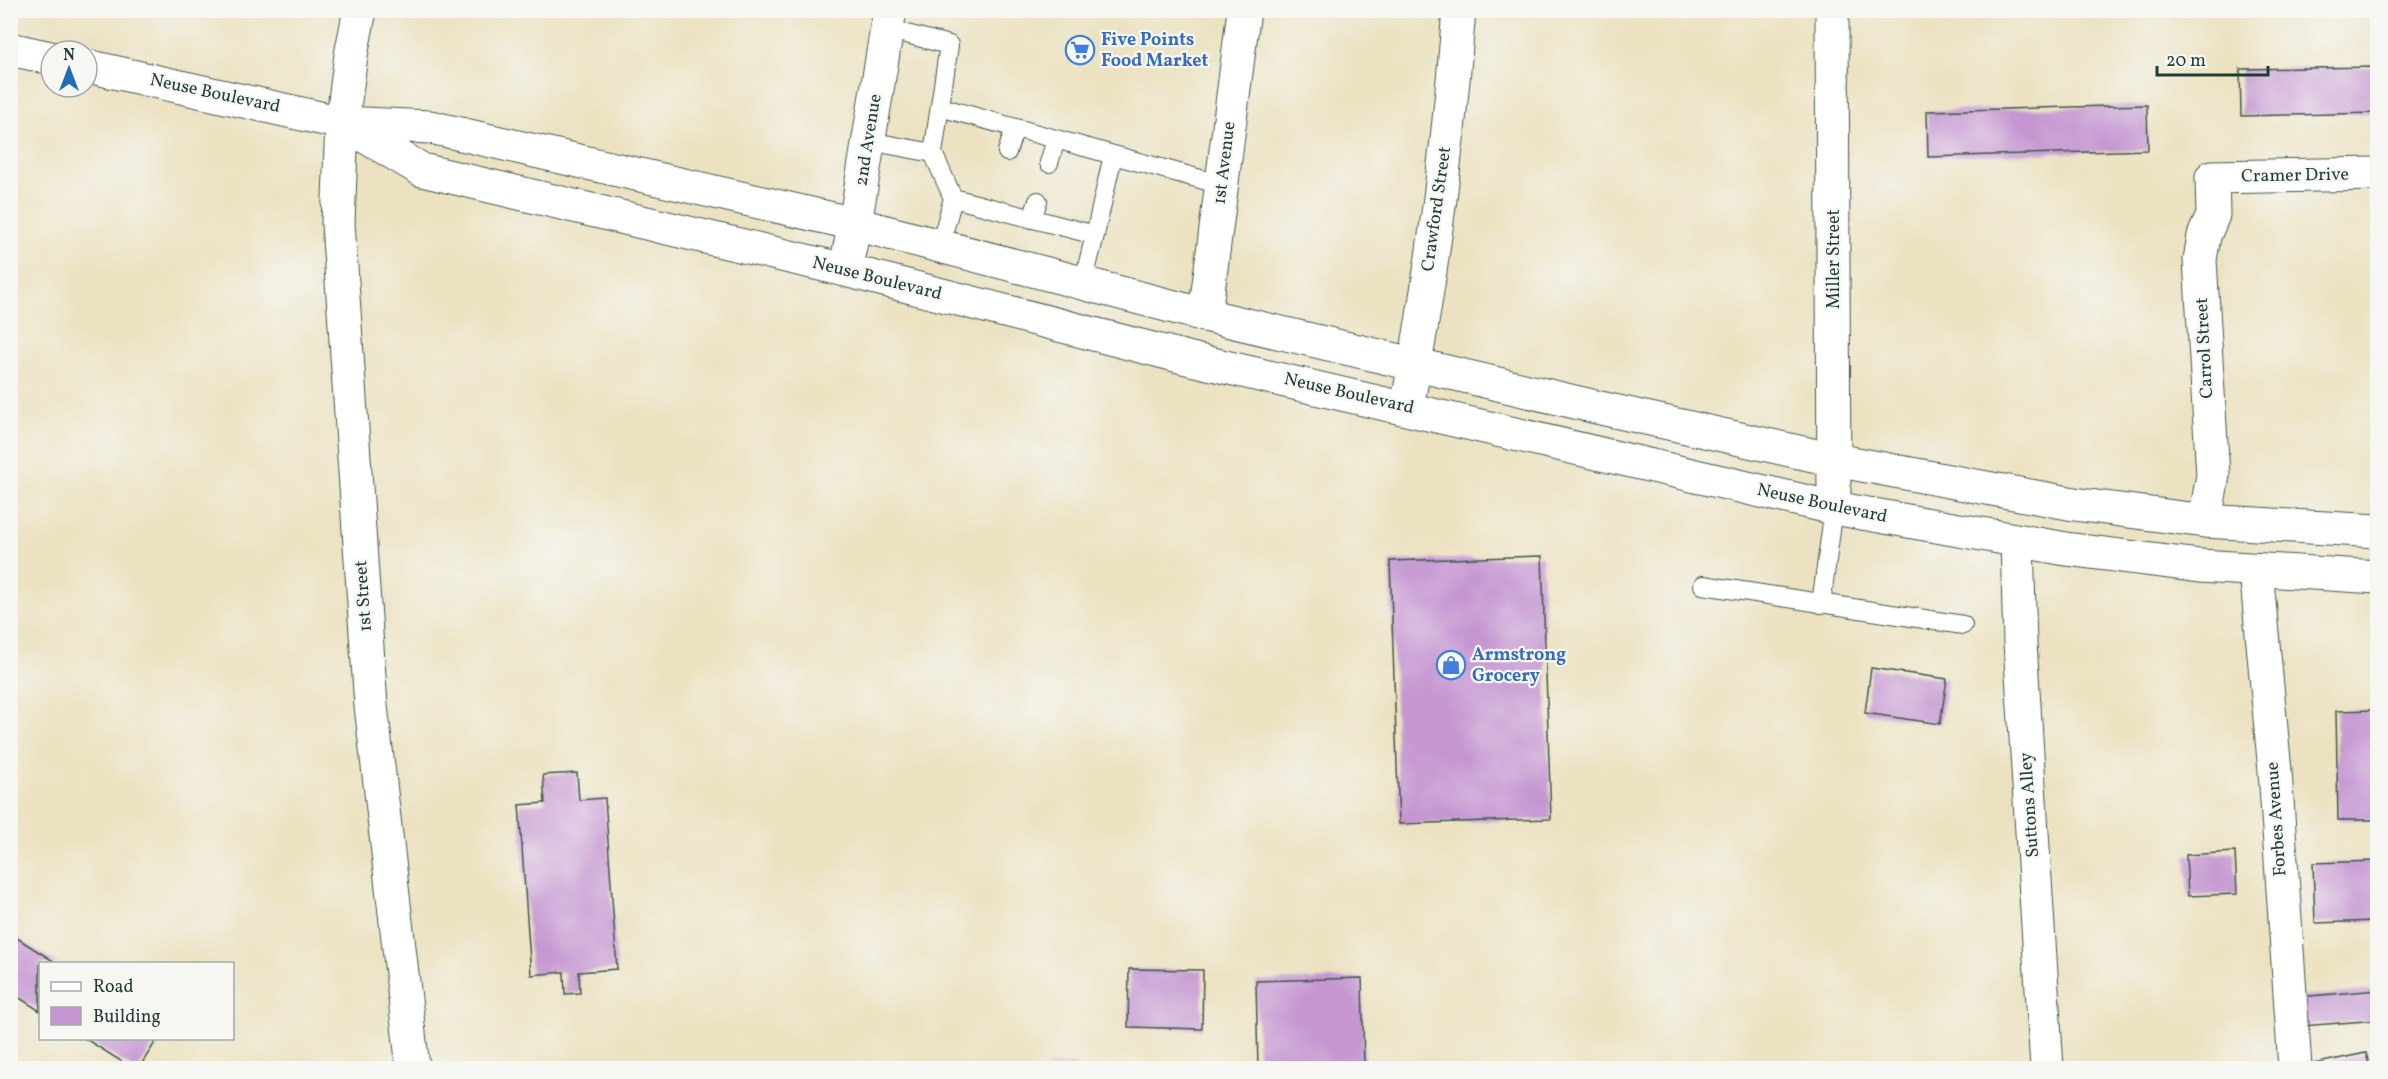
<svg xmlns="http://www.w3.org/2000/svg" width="2388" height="1079" viewBox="0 0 2388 1079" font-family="Vollkorn,serif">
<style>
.building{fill:#c596d2}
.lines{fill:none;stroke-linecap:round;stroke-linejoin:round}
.lane-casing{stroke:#3e5649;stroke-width:20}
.street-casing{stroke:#3e5649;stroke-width:35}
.secondary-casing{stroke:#3e5649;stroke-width:35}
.primary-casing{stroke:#3e5649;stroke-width:35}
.lane{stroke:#fff;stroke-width:18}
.street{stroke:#fff;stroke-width:33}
.secondary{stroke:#fff;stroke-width:33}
.primary{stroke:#fff;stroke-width:33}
.labels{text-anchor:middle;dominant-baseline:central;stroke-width:4.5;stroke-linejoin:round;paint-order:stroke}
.shop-label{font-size:18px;font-weight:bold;fill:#366cbe;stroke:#f6f6f2;text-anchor:start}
.street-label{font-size:18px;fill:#1f3d34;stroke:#f6f6f2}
</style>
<rect width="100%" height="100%" fill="#f6f6f2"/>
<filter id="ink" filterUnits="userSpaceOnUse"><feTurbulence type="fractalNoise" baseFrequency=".0167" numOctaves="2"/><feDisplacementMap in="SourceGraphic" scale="12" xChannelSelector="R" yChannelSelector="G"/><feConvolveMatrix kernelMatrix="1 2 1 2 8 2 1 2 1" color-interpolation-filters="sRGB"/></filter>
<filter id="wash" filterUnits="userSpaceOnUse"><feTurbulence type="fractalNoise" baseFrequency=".008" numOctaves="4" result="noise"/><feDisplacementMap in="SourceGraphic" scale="24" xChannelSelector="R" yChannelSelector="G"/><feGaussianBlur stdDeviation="1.35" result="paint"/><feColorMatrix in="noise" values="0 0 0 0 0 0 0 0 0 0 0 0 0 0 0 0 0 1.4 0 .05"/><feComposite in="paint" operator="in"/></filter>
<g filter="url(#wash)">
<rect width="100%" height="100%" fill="#ece2c1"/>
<g id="blocks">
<!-- building -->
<path class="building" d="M1916,10H2077V13L1916,16Z
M2378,67V113L2241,116L2240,69Z
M2147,105L2148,150L1928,157L1927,111Z
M1542,556L1551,819L1399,824L1390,561Z
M1871,668L1947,679L1940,724L1865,713Z
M2378,710V820H2338L2336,711Z
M577,773L579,800L605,798L617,969L579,972L580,993L565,994L564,972L531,975L519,805L545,803L543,775Z
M2235,852L2237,894L2188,896L2186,855Z
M2378,861V921L2315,923L2313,863Z
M17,938L58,964H40V1011L10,992V949Z
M1129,969L1203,970L1202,1029L1128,1027Z
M1362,978L1364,1068H1258L1256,981Z
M2378,990V1020L2302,1026L2299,997Z
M84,1038H158L139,1068H132Z
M2366,1053L2370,1068H2314L2313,1064Z
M1076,1065V1068H1046V1067Z"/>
</g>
</g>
<g filter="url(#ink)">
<use href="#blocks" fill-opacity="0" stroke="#3e5649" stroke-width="1.5"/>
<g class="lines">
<!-- lane casing -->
<g class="lane-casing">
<path id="lane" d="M940,107L1222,185
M869,141L933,153L949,45L887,29
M1007,152L1015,128
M933,153L953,198L1095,235L1083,283
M1049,163L1056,139
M1032,219L1038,201
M1095,235L1113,155
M940,246L953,198
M1703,585L1963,625
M1821,604L1834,508"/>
</g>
<!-- street casing -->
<g class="street-casing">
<path id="street" d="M1832,10L1834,508
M342,123L351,55L360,10
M845,270L855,224L890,10
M1205,315L1244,10
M1407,407C1432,276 1449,143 1459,10
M2205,521L2213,475L2200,260L2204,236L2213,215L2212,177L2378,174
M2017,541L2020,643L2047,1068
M2256,570L2275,771L2295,1068"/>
</g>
<!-- secondary casing -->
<g class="secondary-casing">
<path id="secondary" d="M342,123L338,223L371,706L413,1068"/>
</g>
<!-- primary casing -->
<g class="primary-casing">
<path id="primary" d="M10,49L51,58
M87,66L342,123L430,127L855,224L1205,315L1596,407L1835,460L2074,504L2205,521L2378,531
M346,125L422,170L845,270L1195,360L1834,508L2066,549L2200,566L2378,577"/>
</g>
<!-- lane -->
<use href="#lane" class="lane"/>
<!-- street -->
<use href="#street" class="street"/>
<!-- secondary -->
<use href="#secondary" class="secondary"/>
<!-- primary -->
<use href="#primary" class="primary"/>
</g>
</g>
<!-- icons -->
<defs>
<g id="supermarket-ring" transform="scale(1.5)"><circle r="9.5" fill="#f6f6f2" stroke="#3f7fe0" stroke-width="1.5"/><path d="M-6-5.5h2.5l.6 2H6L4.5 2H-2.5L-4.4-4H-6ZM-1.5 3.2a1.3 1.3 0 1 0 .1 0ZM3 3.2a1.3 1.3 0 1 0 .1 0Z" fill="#3f7fe0"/></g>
<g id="shop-ring" transform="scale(1.5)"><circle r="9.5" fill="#f6f6f2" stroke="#3f7fe0" stroke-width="1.5"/><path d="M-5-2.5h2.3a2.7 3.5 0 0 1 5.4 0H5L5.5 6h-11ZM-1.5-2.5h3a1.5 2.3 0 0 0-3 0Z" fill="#3f7fe0"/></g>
</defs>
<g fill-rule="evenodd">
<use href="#supermarket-ring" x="1080" y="50"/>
<use href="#shop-ring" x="1451" y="665"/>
</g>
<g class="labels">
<!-- shop labels -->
<g class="shop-label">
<text x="1101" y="40">Five Points<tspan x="1101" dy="21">Food Market</tspan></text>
<text x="1472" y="655">Armstrong<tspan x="1472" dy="21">Grocery</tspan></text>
</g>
<!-- street labels -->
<g class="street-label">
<text transform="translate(215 94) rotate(12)">Neuse Boulevard</text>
<text transform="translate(869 140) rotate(-81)">2nd Avenue</text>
<text transform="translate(1225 163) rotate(-83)">1st Avenue</text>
<text transform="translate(2295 176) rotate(-1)">Cramer Drive</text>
<text transform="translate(1437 209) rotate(-82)">Crawford Street</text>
<text transform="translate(1834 259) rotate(-90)">Miller Street</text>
<text transform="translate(877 279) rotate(14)">Neuse Boulevard</text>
<text transform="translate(2205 348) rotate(-93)">Carrol Street</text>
<text transform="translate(1349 394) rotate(13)">Neuse Boulevard</text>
<text transform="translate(1822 504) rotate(12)">Neuse Boulevard</text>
<text transform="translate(364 596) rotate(-94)">1st Street</text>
<text transform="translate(2030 805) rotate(-94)">Suttons Alley</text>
<text transform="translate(2277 819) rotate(-94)">Forbes Avenue</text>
</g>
</g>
<!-- margin -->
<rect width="2388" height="1079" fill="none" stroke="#f6f6f2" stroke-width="36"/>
<!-- legend -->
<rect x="39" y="962" width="195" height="78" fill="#f6f6f2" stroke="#a0aca6" stroke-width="1.5"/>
<rect x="51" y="982" width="30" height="9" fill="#ffffff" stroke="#a0aca6" stroke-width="1.5"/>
<text x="93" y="992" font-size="18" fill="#1f3d34">Road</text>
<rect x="51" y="1007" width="30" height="18" fill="#c596d2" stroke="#a0aca6" stroke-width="1.5"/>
<text x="93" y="1022" font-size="18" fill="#1f3d34">Building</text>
<!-- north arrow -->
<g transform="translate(69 69)"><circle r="28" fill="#f6f6f2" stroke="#a0aca6" stroke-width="1.5"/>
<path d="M0-4.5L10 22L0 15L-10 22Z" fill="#1f6fb2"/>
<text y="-9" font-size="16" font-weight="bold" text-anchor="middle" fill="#1f3d34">N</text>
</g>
<!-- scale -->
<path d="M2157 66v9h111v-9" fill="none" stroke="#1f3d34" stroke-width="3"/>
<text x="2166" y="66" font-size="18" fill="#1f3d34" stroke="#f6f6f2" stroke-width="4.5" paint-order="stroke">20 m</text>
</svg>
